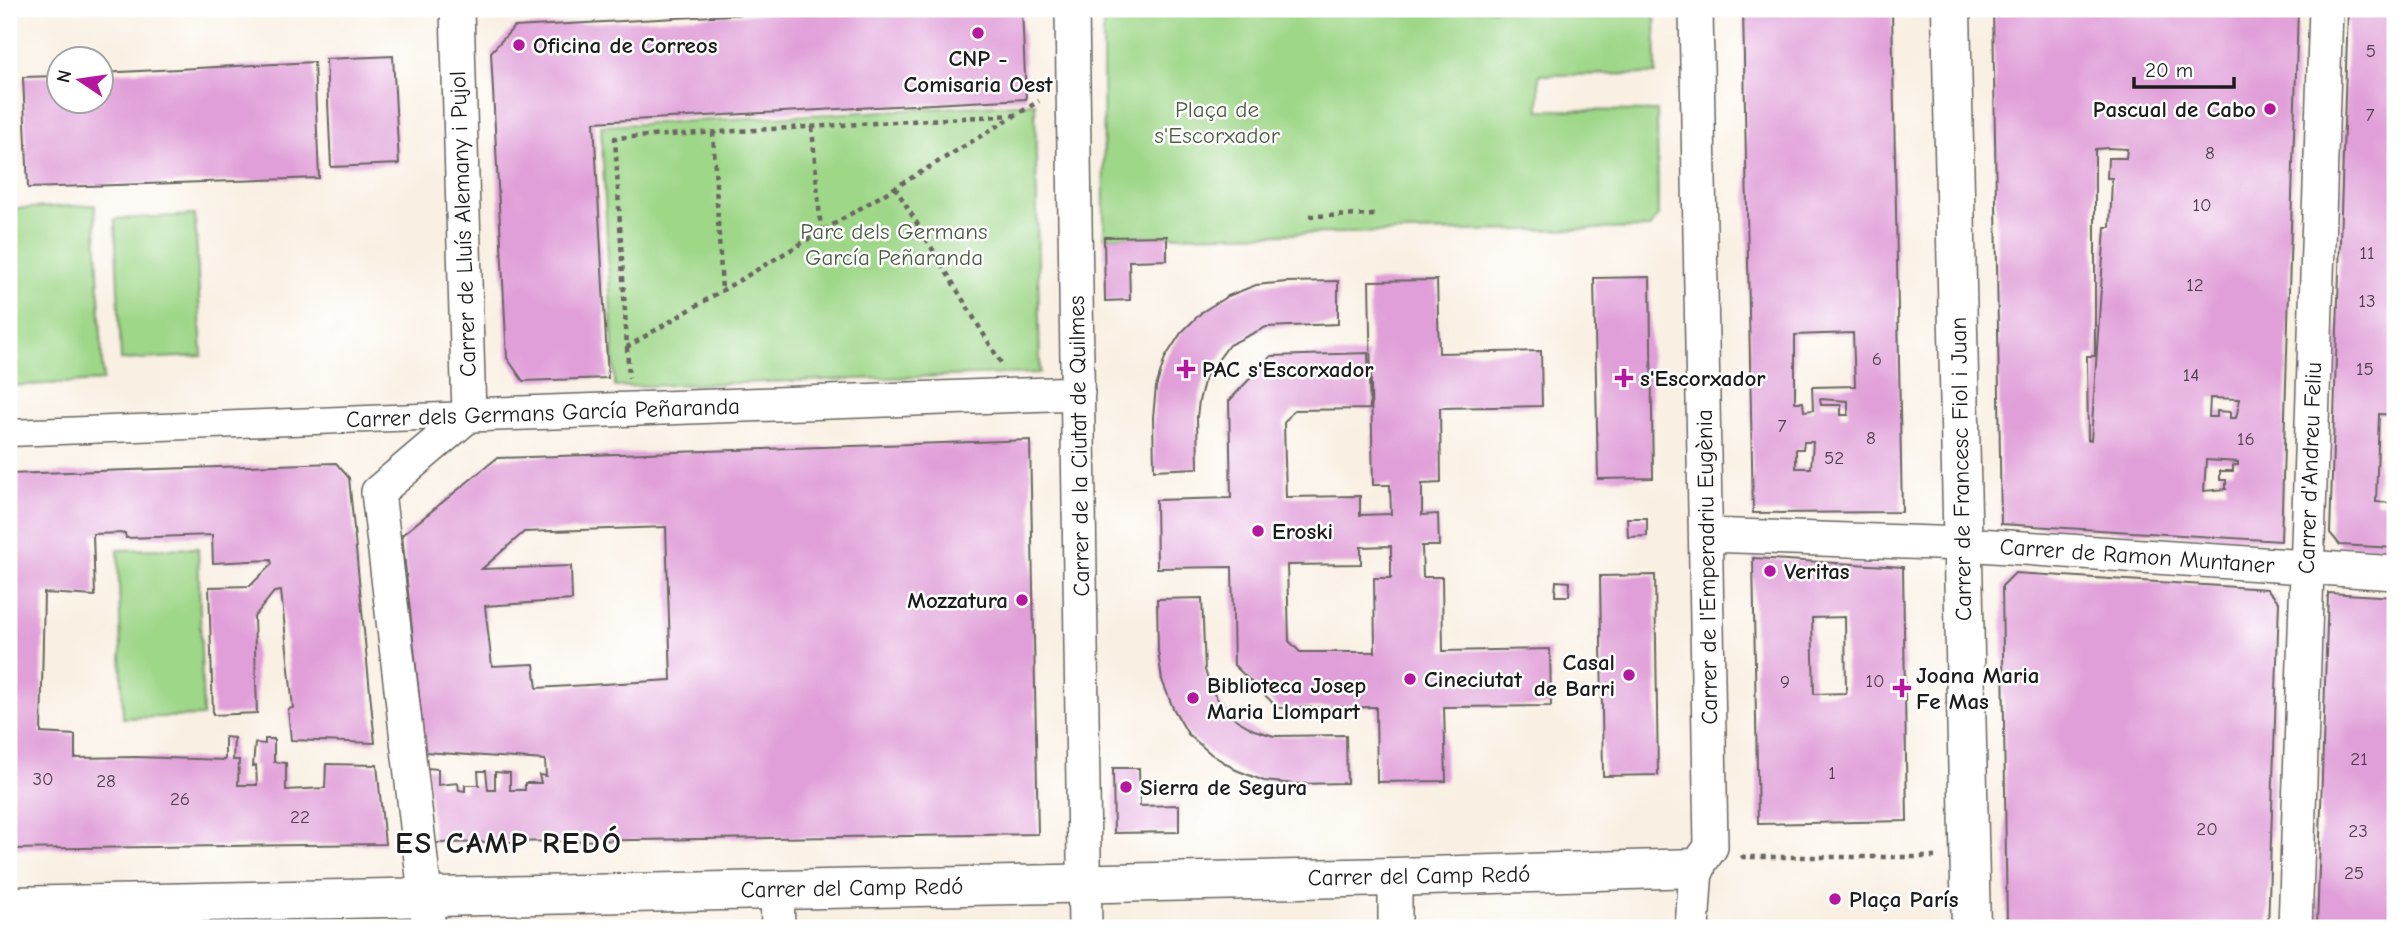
<svg xmlns="http://www.w3.org/2000/svg" width="2404" height="937" viewBox="0 0 2404 937" font-family="'Comic Neue',sans-serif">
<style>
.green{fill:#9fd789;stroke:#5e7a52;stroke-width:2}
.building{fill:#e09fd8;fill-rule:evenodd}
.lines{fill:none;stroke-linecap:round;stroke-linejoin:round}
.pedestrian-casing{stroke:#696662;stroke-width:29}
.minor-casing{stroke:#696662;stroke-width:36}
.tertiary-casing{stroke:#696662;stroke-width:41}
.path{stroke:#696662;stroke-width:4.5;stroke-dasharray:5 5;stroke-linecap:butt}
.pedestrian{stroke:#fff;stroke-width:26}
.minor{stroke:#fff;stroke-width:33}
.tertiary{stroke:#fff;stroke-width:38}
.poi-dot{fill:#b5179e;stroke:#fff;stroke-width:2.5}
.labels{text-anchor:middle;dominant-baseline:central;stroke-width:5;stroke-linejoin:round;paint-order:stroke}
.number-label{font-size:19px;fill:#4d3d4b}
.poi-label{font-size:23px;font-weight:bold;fill:#1c1c1c;stroke:#fff;text-anchor:start}
.park-label{font-size:23px;fill:#4a5d42;stroke:#fff}
.street-label{font-size:23px;fill:#1c1c1c;stroke:#fff}
.district-label{font-size:30px;font-weight:bold;letter-spacing:2px;fill:#1c1c1c;stroke:#fff}
</style>
<rect width="100%" height="100%" fill="#fff"/>
<filter id="ink" filterUnits="userSpaceOnUse"><feTurbulence type="fractalNoise" baseFrequency=".0143" numOctaves="2"/><feDisplacementMap in="SourceGraphic" scale="14" xChannelSelector="R" yChannelSelector="G"/><feConvolveMatrix kernelMatrix="1 2 1 2 8 2 1 2 1" color-interpolation-filters="sRGB"/></filter>
<filter id="wash" filterUnits="userSpaceOnUse"><feTurbulence type="fractalNoise" baseFrequency=".00686" numOctaves="4" result="noise"/><feDisplacementMap in="SourceGraphic" scale="28" xChannelSelector="R" yChannelSelector="G"/><feGaussianBlur stdDeviation="1.57" result="paint"/><feColorMatrix in="noise" values="0 0 0 0 0 0 0 0 0 0 0 0 0 0 0 0 0 1.4 0 .05"/><feComposite in="paint" operator="in"/></filter>
<g filter="url(#wash)">
<rect width="100%" height="100%" fill="#f9f0e3"/>
<!-- green -->
<path class="green" d="M1103,9H1655L1656,74L1539,75V110L1657,111L1658,216L1650,228L1104,237Z
M1035,103L1040,373L615,387L601,126Z
M95,205L103,381L9,386V209Z
M195,215L202,356L121,360L115,219Z
M198,548L203,716L123,718L118,550Z"/>
<g id="blocks">
<!-- building -->
<path class="building" d="M842,9H1022L1026,99L594,122L608,378L523,381L507,358L491,52L514,27Z
M1743,9H1892L1902,512L1753,513ZM1853,333L1855,386L1812,387L1813,410L1804,411L1803,402H1795V335ZM1820,399L1848,401V415H1841V405H1821ZM1804,442H1813L1811,468H1796V449H1803Z
M1993,9H2298L2281,541L2001,524ZM2108,148L2127,149L2126,158H2108L2107,178H2112L2110,227H2105L2091,440H2088L2087,356H2095V149ZM2210,398L2240,399L2236,418H2230V412L2217,411V417H2209ZM2206,460L2238,462V465H2233V471H2220V480H2226V489L2204,491Z
M2348,9H2395V415L2379,414L2376,502L2395,503V548L2340,545L2330,533Z
M393,56L399,164L331,167L326,59Z
M314,62L319,178L28,188L23,77L60,76V102H102V73Z
M1167,236V260L1129,261L1130,300L1105,301L1104,237Z
M1650,277L1653,478L1598,479L1594,278Z
M1437,280L1439,353L1541,351L1542,406L1440,408L1441,483L1422,484V515L1438,514L1439,546H1422L1423,577H1442L1443,651L1550,649L1551,706L1444,707L1446,781L1377,782L1376,707L1278,708L1234,665L1232,567L1157,568L1156,500L1231,498L1229,401L1271,356L1368,353L1370,409L1294,410L1284,423L1286,497L1360,496V515L1391,514L1390,485H1373L1369,281ZM1391,546V578H1374L1375,652H1300L1289,641L1287,565L1361,564V547Z
M1338,281V324L1266,327L1229,345L1205,378L1199,401L1197,417L1198,468L1154,470L1153,417L1156,387L1165,358L1181,333L1202,312L1228,296L1256,285L1286,282Z
M1030,440L1038,834L434,843L427,768L438,769V785L458,783L459,790L465,791V785H479L478,771H486L488,790H495V772L510,773V790H525V783H541L539,775L546,776L545,760L425,752L402,535L497,458ZM666,527L671,680L537,688L534,664L492,666L485,606L572,600L571,566L482,569L524,532Z
M336,463L349,478L375,743L291,740L288,709L293,708L281,591L274,592L254,617L257,713L213,715L209,587L250,586L272,564L271,560L213,563L212,535L126,538L125,533L93,534L95,596L44,593L41,733L75,735V758L136,757L225,760V737L234,738L233,760H239L238,785H257L256,765L253,766L255,743L265,744V739H274V762L286,763V790L325,788L326,764L377,765L385,844L9,849V474Z
M1627,518H1647V536L1628,537Z
M1753,558L1903,567L1907,821L1758,824ZM1845,617L1846,693L1814,694L1812,618Z
M2015,573L2267,589L2279,602L2268,928H2007L2002,586Z
M1655,575L1658,775L1603,776L1600,576Z
M1556,581L1570,582L1569,596H1555Z
M2328,593L2395,597V858L2389,857L2388,890H2395V928H2317Z
M1202,598L1205,670L1211,689L1222,706L1237,720L1254,730L1274,736L1346,735L1347,783L1295,784L1264,781L1236,770L1211,754L1188,734L1173,708L1162,680L1158,651L1157,599Z
M1113,768H1139L1140,806L1179,805V832L1114,833Z
M1646,924L1650,928H1515V926Z"/>
</g>
</g>
<g filter="url(#ink)">
<use href="#blocks" fill-opacity="0" stroke="#696662" stroke-width="2"/>
<g class="lines">
<!-- pedestrian casing -->
<g class="pedestrian-casing">
<path id="pedestrian" d="M9,433L469,415"/>
</g>
<!-- minor casing -->
<g class="minor-casing">
<path id="minor" d="M457,9L469,415
M1072,9L1085,928
M469,415L1078,393
M1707,535L1963,544L2395,573
M1395,877V928
M777,890L778,928
M429,928L378,492L469,415
M1692,928L1696,868L1711,847L1696,9
M2295,928L2326,9"/>
</g>
<!-- tertiary casing -->
<g class="tertiary-casing">
<path id="tertiary" d="M1951,9L1971,928
M9,906L1395,877L1696,868"/>
</g>
<!-- path -->
<path class="path" d="M1016,115L615,138L627,347C765,265 902,184 1039,101
M812,127L821,231
M713,132L722,291
M895,187L1001,363
M1309,216L1378,215
M627,347L629,378
M1742,855L1743,857H1935"/>
<!-- pedestrian -->
<use href="#pedestrian" class="pedestrian"/>
<!-- minor -->
<use href="#minor" class="minor"/>
<!-- tertiary -->
<use href="#tertiary" class="tertiary"/>
</g>
</g>
<!-- markers -->
<g class="poi-dot">
<circle cx="978" cy="33" r="7"/>
<circle cx="519" cy="45" r="7"/>
<circle cx="2270" cy="109" r="7"/>
<path d="M1182.5 358.5h7v7h7v7h-7v7h-7v-7h-7v-7h7z"/>
<path d="M1620.5 367.5h7v7h7v7h-7v7h-7v-7h-7v-7h7z"/>
<circle cx="1258" cy="531" r="7"/>
<circle cx="1770" cy="571" r="7"/>
<circle cx="1022" cy="600" r="7"/>
<circle cx="1629" cy="675" r="7"/>
<circle cx="1410" cy="679" r="7"/>
<path d="M1898.5 677.5h7v7h7v7h-7v7h-7v-7h-7v-7h7z"/>
<circle cx="1193" cy="698" r="7"/>
<circle cx="1126" cy="787" r="7"/>
<circle cx="1835" cy="899" r="7"/>
</g>
<g class="labels">
<!-- number labels -->
<g class="number-label">
<text x="2371" y="51">5</text>
<text x="2370" y="115">7</text>
<text x="2210" y="153">8</text>
<text x="2202" y="205">10</text>
<text x="2367" y="253">11</text>
<text x="2195" y="285">12</text>
<text x="2367" y="301">13</text>
<text x="1877" y="359">6</text>
<text x="2365" y="369">15</text>
<text x="2191" y="375">14</text>
<text x="1782" y="426">7</text>
<text x="1871" y="438">8</text>
<text x="2246" y="439">16</text>
<text x="1834" y="458">52</text>
<text x="1875" y="681">10</text>
<text x="1785" y="682">9</text>
<text x="2359" y="759">21</text>
<text x="1832" y="773">1</text>
<text x="43" y="779">30</text>
<text x="106" y="781">28</text>
<text x="180" y="799">26</text>
<text x="300" y="817">22</text>
<text x="2207" y="829">20</text>
<text x="2358" y="831">23</text>
<text x="2354" y="873">25</text>
</g>
<!-- poi labels -->
<g class="poi-label">
<text x="533" y="45">Oficina de Correos</text>
<text x="978" y="58" text-anchor="middle">CNP -<tspan x="978" dy="26">Comisaria Oest</tspan></text>
<text x="2256" y="109" text-anchor="end">Pascual de Cabo</text>
<text x="1202" y="369">PAC s'Escorxador</text>
<text x="1640" y="378">s'Escorxador</text>
<text x="1272" y="531">Eroski</text>
<text x="1784" y="571">Veritas</text>
<text x="1008" y="600" text-anchor="end">Mozzatura</text>
<text x="1615" y="662" text-anchor="end">Casal<tspan x="1615" dy="26">de Barri</tspan></text>
<text x="1916" y="675">Joana Maria<tspan x="1916" dy="26">Fe Mas</tspan></text>
<text x="1424" y="679">Cineciutat</text>
<text x="1207" y="685">Biblioteca Josep<tspan x="1207" dy="26">Maria Llompart</tspan></text>
<text x="1140" y="787">Sierra de Segura</text>
<text x="1849" y="899">Plaça París</text>
</g>
<!-- park labels -->
<g class="park-label">
<text x="1217" y="109">Plaça de<tspan x="1217" dy="26">s'Escorxador</tspan></text>
<text x="894" y="231">Parc dels Germans<tspan x="894" dy="26">García Peñaranda</tspan></text>
</g>
<!-- street labels -->
<g class="street-label">
<text transform="translate(463 224) rotate(-92)">Carrer de Lluís Alemany i Pujol</text>
<text transform="translate(543 413) rotate(-2)">Carrer dels Germans García Peñaranda</text>
<text transform="translate(1079 446) rotate(-91)">Carrer de la Ciutat de Quilmes</text>
<text transform="translate(2310 468) rotate(-88)">Carrer d'Andreu Feliu</text>
<text transform="translate(1961 469) rotate(-91)">Carrer de Francesc Fiol i Juan</text>
<text transform="translate(2137 556) rotate(4)">Carrer de Ramon Muntaner</text>
<text transform="translate(1707 567) rotate(-91)">Carrer de l'Emperadriu Eugènia</text>
<text transform="translate(1419 876) rotate(-1)">Carrer del Camp Redó</text>
<text transform="translate(852 888) rotate(-1)">Carrer del Camp Redó</text>
</g>
<!-- district labels -->
<g class="district-label">
<text x="509" y="843">ES CAMP REDÓ</text>
</g>
</g>
<!-- margin -->
<rect width="2404" height="937" fill="none" stroke="#fff" stroke-width="35"/>
<!-- north arrow -->
<g transform="translate(80 80) rotate(283)"><circle r="33" fill="#ffffff" stroke="#a4a4a4" stroke-width="2"/>
<path d="M0-5L12 26L0 18L-12 26Z" fill="#b5179e"/>
<text y="-10" font-size="19" font-weight="bold" text-anchor="middle" fill="#1c1c1c">N</text>
</g>
<!-- scale -->
<path d="M2134 77v10h100v-10" fill="none" stroke="#1c1c1c" stroke-width="3.5"/>
<text x="2145" y="77" font-size="21" fill="#1c1c1c" stroke="#ffffff" stroke-width="5" paint-order="stroke">20 m</text>
</svg>
